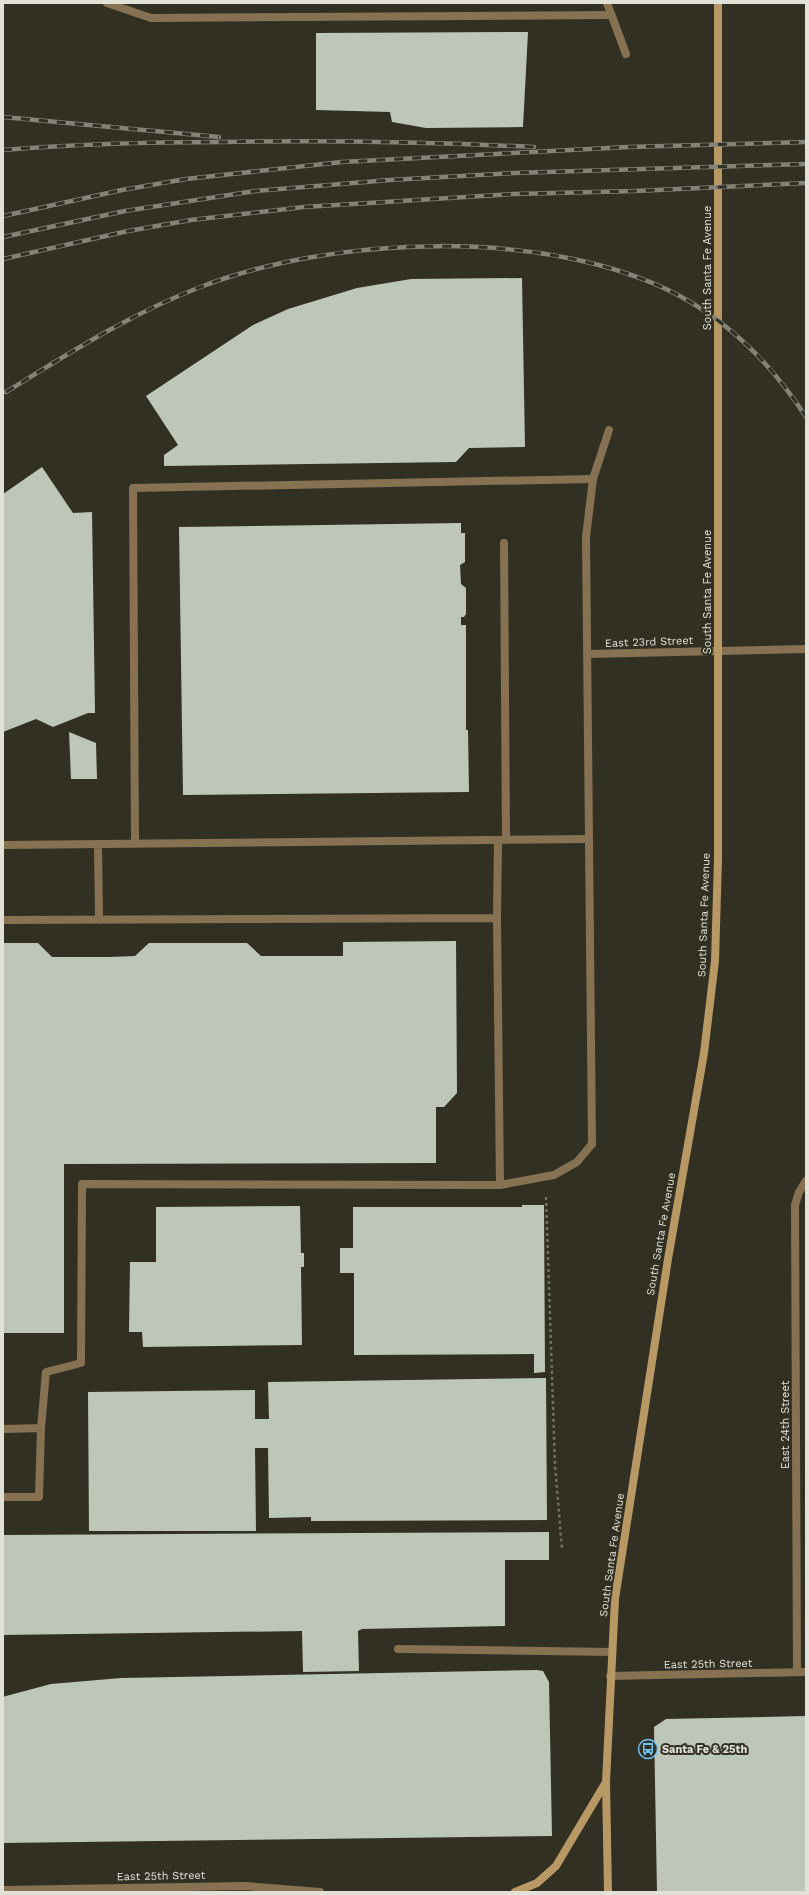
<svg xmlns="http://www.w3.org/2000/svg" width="809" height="1895" viewBox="0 0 809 1895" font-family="'Work Sans',sans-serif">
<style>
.building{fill:#bdc6b7}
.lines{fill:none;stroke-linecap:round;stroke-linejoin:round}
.path{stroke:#717064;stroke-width:2.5;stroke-dasharray:3 3;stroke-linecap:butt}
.service{stroke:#867252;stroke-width:8}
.minor{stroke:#867252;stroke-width:8}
.tertiary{stroke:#867252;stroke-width:8}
.secondary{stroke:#b89864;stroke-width:8}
.rail-casing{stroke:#848378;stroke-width:4.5}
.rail{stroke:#313023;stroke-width:3;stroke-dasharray:9;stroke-linecap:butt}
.labels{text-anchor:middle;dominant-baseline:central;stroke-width:4;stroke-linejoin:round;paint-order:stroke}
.street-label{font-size:11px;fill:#e1e1d8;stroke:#313023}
.poi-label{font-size:11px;font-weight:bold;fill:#e1e1d8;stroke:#313023;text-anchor:start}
</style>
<rect width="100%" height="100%" fill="#313023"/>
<!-- building -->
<path class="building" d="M528,32L523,127L426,128L392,122L390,112L316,110V33Z
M522,278L525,447L469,448L456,462L164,466V455L178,445L146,396L253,325L288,309L357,288L411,279Z
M42,467L73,513L92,512L95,713H88L53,727L36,719L3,732V494Z
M461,523V533H465V562L460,565L461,584L466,588V614L464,617H461V625H466V730H468L469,792L183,795L179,527Z
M69,732L96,743L97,779H71Z
M456,941L457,1093L444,1107H436V1163L64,1164V1333H3V943H38L52,957H109L135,956L149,943H247L261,956H343V942Z
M522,1205H544L545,1372L534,1373V1354L354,1355V1273H340V1248H353V1207H522Z
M300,1206L301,1253H304V1267H301L302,1345L143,1347L142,1332H129L130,1262H156V1207Z
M546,1378L547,1520L311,1521V1517L269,1518L268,1448H255L256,1531H89L88,1392L255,1390V1419H269L268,1382Z
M549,1532V1560H505V1626L362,1629L358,1631L359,1671L303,1672L302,1631L3,1635V1535Z
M537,1670L543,1671L549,1682L552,1836L3,1843V1697L6,1696L51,1684L121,1678Z
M806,1716V1892H657L654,1727L666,1719Z"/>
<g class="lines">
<!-- path -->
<path class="path" d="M546,1197L555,1465L562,1549"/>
<!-- service -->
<path class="service" d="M107,3L151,18L611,15
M504,543L506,840
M135,843L133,488L593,479
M98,844L99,920
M3,845L589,839
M3,920L497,918
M500,1185L554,1175L577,1162L592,1144
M3,1429L41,1428
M3,1497H39L41,1428L46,1372L81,1363L82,1184L500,1185L497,918L498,840
M398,1649L612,1652"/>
<!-- minor -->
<path class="minor" d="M607,3L626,54
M588,654L806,649
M592,1144L586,537L593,479L609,430
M797,1672L795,1205L799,1192L806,1181
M610,1676L806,1672"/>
<!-- tertiary -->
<path class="tertiary" d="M3,1890L245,1886L320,1892"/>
<!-- secondary -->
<path class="secondary" d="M515,1892L537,1883L556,1866L606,1782
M608,1892L606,1782L615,1599L668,1259L704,1053L715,961L718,859V3"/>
<!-- rail casing -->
<g class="rail-casing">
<path id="rail" d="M3,117L219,137
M3,150C77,144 149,142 223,142C327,140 430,142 534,147
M3,216L122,190L186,179L342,162L628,147L806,142
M3,237L125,211L255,191L390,180L514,173L806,164
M3,259L128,231L191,220L304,207L513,194L635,191L806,183
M6,392C68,354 130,314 198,288C332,235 548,227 678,295C732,324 773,366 806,417"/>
</g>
<!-- rail -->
<use href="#rail" class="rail"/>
</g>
<!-- icons -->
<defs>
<g id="bus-ring" transform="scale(1)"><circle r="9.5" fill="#313023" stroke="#6ec2f3" stroke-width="1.5"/><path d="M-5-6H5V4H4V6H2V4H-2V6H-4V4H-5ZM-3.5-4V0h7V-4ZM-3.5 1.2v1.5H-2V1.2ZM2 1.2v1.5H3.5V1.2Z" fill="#6ec2f3"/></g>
</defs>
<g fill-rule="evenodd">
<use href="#bus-ring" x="648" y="1749"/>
</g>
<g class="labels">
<!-- street labels -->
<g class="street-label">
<text transform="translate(707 268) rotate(-90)">South Santa Fe Avenue</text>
<text transform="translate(707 592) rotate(-90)">South Santa Fe Avenue</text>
<text transform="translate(649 642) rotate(-2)">East 23rd Street</text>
<text transform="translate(704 915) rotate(-88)">South Santa Fe Avenue</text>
<text transform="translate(661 1234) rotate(-80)">South Santa Fe Avenue</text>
<text transform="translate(785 1425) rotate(-90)">East 24th Street</text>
<text transform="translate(612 1555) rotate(-82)">South Santa Fe Avenue</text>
<text transform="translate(708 1664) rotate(-1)">East 25th Street</text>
<text transform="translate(161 1876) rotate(-1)">East 25th Street</text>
</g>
<!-- poi labels -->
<g class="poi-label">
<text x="662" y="1749">Santa Fe &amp; 25th</text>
</g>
</g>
<!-- border -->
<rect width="809" height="1895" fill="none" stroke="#e1e1d8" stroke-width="8"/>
</svg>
